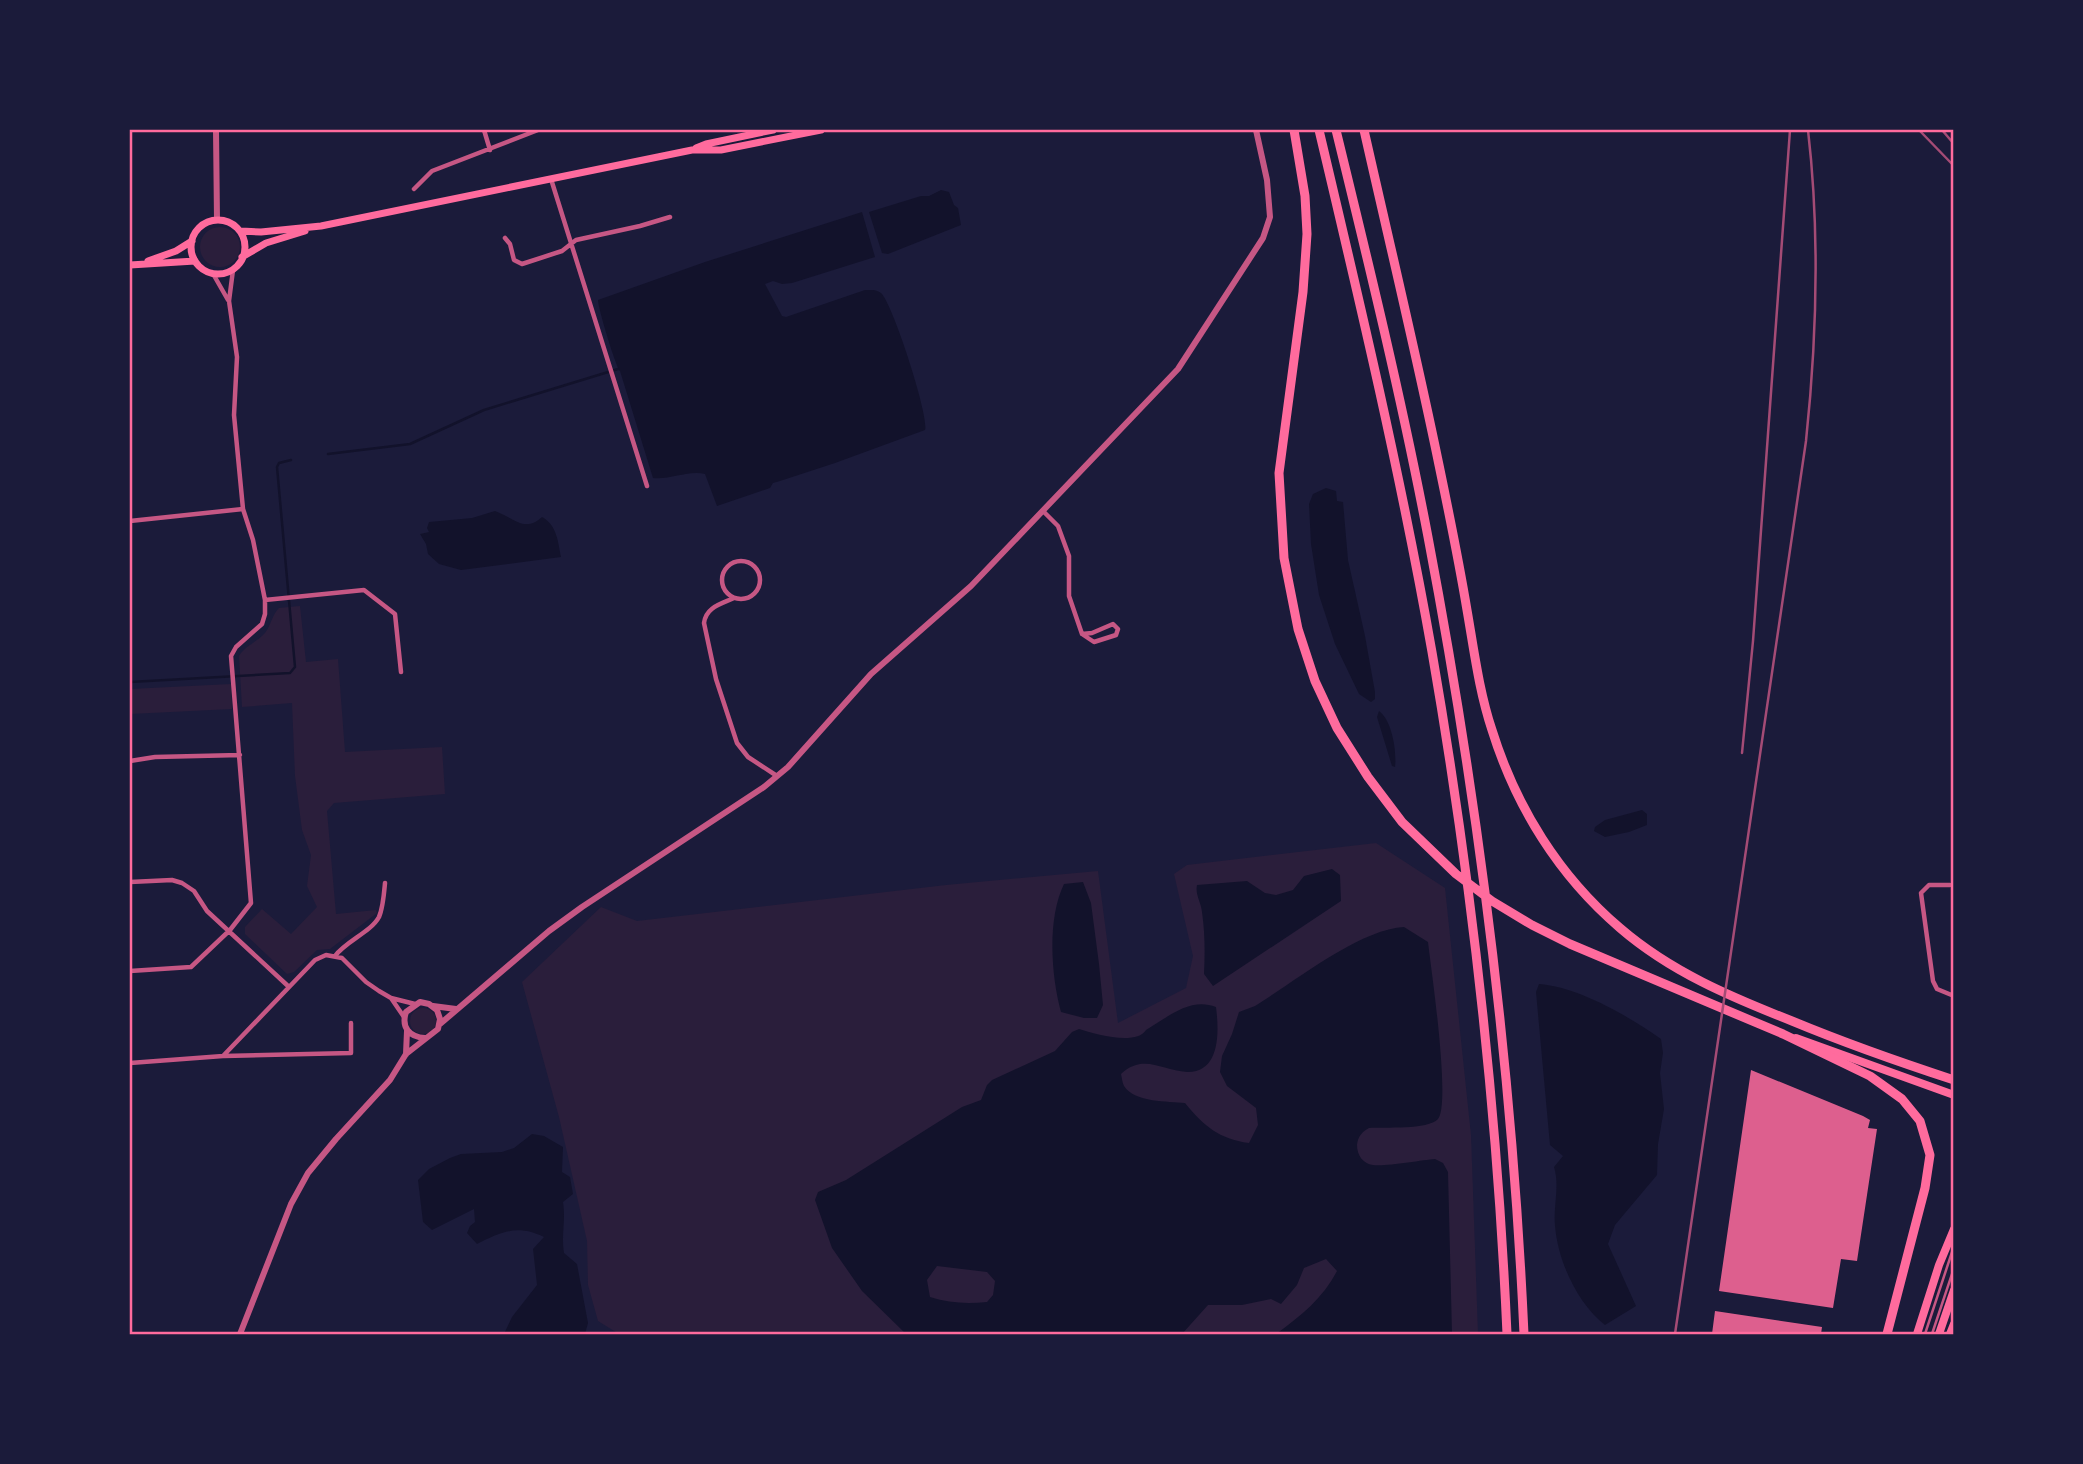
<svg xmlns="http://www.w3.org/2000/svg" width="2083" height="1464" viewBox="0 0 2083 1464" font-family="'Zilla Slab',serif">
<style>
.green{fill:#2a1e3b}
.water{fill:#12122b;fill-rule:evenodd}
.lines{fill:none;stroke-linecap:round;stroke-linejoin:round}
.stream{stroke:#12122b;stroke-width:2.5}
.building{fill:#dd5f8e}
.service{stroke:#c65784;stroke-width:2.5}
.minor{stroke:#c65784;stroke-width:4.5}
.tertiary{stroke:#c65784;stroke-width:6}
.secondary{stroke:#ff6b9d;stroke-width:7}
.primary{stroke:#ff6b9d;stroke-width:8}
.trunk{stroke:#ff6b9d;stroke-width:8}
.motorway{stroke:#ff6b9d;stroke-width:9}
.rail{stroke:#a44b75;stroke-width:2.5}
.neatline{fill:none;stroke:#ff6b9d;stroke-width:2.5}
</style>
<rect width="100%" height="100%" fill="#1b1b3a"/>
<!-- green -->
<path class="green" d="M200 247a20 20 0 1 1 40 0a20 20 0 1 1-40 0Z
M300,606L306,662L338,659L345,752L442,747L445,794L334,803L327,811L336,914L376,910L377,913L330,949L317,950L294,972L287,974L245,934V927L262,909L291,934L317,907L307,886L311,855L302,830L295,776L292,703L242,707L239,656C245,646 257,642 265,633C271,625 272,615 279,608Z
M231,684L232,709L130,714V689Z
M1376,843L1445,888L1471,1135L1478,1334H619L598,1321L588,1285L587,1241L559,1117L522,982L601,907L637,921L946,885L1098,871L1118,1023L1186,988L1193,956L1174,874L1187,865Z
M410 1021a13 13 0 1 1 26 0a13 13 0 1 1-26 0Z"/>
<!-- water -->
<path class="water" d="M941,190L949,192L954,205L958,208L961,225L888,254L882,253L869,212L921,196H929Z
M862,212L875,257L792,283L782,284L773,281L765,284L782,316L786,317L865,290C871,290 876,289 881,293C892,302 930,418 925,430L835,463L780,481L773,483L770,488L717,506L705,474C689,470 670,480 653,478L620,371C616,367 598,308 598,300L705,262Z
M1326,488L1336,491L1337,501L1343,502L1348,560L1365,636L1375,692V699L1371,702L1359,694L1335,644L1319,595L1311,544L1309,504L1313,494Z
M495,511C514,518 525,533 542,517C557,525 558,542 561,557L461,570L439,564L428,554L426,544L420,534L429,532L427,528L429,522L472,518Z
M1379,711C1392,720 1397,752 1395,767L1392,766L1377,717Z
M1642,810L1647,814V825L1629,832L1605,837L1594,831L1595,827L1605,820Z
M1332,869L1340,875L1341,901L1213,986L1204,974C1205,953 1205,933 1202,912C1201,902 1195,895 1197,885L1247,881L1265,893L1276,895L1293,890L1304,876Z
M1083,882L1091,903L1099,964L1103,1005L1097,1018H1084L1061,1012C1051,976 1047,919 1064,884Z
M1404,927L1428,942C1431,968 1451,1103 1438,1119C1428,1130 1384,1127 1369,1128C1362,1132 1358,1136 1357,1145C1357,1155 1363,1164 1373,1165C1384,1167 1422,1160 1435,1159L1443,1163L1448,1172L1452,1334H1276C1301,1316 1323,1298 1337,1271L1326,1259L1304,1268L1297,1285L1281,1304L1271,1299L1242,1305H1208L1182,1334H906L862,1291L832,1248L815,1200L818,1192L846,1180L962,1107L981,1100L987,1085L992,1080L1055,1051L1072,1032L1079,1029C1095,1034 1136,1046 1146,1030C1168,1017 1190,997 1216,1007C1219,1030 1221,1073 1187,1072C1162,1071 1144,1053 1121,1074C1122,1078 1122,1082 1124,1086C1135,1103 1168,1101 1185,1103C1204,1126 1219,1139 1249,1143L1258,1125L1256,1108L1227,1086L1220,1072L1222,1056L1232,1034L1239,1012L1255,1006C1294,982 1360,929 1404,927ZM937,1266L987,1272L995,1281L993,1295L987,1302C966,1304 949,1303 930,1297L927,1280Z
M1539,984C1579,987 1628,1016 1661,1039L1663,1053L1660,1073L1664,1109L1658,1144L1657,1175L1615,1225L1608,1244L1636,1306L1605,1325C1577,1303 1558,1261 1555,1226C1553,1206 1560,1186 1554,1167L1563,1156L1550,1145L1536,992Z
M532,1134L544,1136L563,1147L562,1172L570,1177L573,1194L563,1202C566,1222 561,1233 564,1253L577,1264L588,1323L585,1334H504L512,1317L537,1285L533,1249L544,1237C517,1224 501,1232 477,1244L467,1233L470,1226L475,1222L474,1209L432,1230L423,1222L418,1180L429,1169L450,1158L461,1154L502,1152L514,1148Z"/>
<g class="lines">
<!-- stream -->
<path class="stream" d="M328,454L410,444L484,410L618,369
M130,682L290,673L295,667L277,467L279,463L291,460"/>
</g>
<!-- building -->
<path class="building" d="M1751,1070L1863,1116L1870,1120L1868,1128L1877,1129L1857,1261L1841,1259L1833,1308L1719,1291Z
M1715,1311L1822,1327L1821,1334H1712Z"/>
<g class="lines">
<!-- service -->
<path class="service" d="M1925,1334L1954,1246
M1932,1334L1954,1268"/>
<!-- minor -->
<path class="minor" d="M484,130L490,150
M551,179L647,486
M414,189L432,171L538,130
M505,238L510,244L514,260L522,264L562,251L576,240L640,226L670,217
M212,272L228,300
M1043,511L1058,526L1069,556V596L1082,634L1094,642L1116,635L1118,629L1113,624L1092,633L1082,634
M130,521L243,509
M722 580a19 19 0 1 1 38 0a19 19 0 1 1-38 0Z
M734,598C721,604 706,607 704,623L716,679L737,743L748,757L777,776
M265,600L364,590L395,614L401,672
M130,761L155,757L240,755
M130,882L172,880L182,883L194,891L207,911L288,986
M1950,885H1929L1921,893L1933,981L1937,989L1954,996
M335,956C346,941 371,932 379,917C383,908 384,894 385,883
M130,971L191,967L230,930L251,903L231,656L236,647L262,624L265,614V600L253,540L243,509L234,415L237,357L229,301L233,270
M391,998L404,1017
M224,1056L351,1053V1023
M130,1063L223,1056L315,960L326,955L342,958L366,982L379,991L391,998L415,1004"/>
<!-- tertiary -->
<path class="tertiary" d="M216,130L217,220
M433,1006L456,1009
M440,1024L549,931L582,907L764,787L788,767L871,674L971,586L1178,369L1263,238L1270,217L1267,180L1256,130
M406,1054L407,1031
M240,1334L291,1204L308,1173L336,1139L390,1080L406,1054L438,1029L440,1019L437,1010L429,1004L420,1002L406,1012C401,1027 409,1037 425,1038"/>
<!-- secondary -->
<path class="secondary" d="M696,148L706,144L773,130
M191 247a27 27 0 1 1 54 0a27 27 0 1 1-54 0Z
M241,231L261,232L321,226L692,150H721L821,130
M242,257L266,243L305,231
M148,261L176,251L192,241
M130,265L195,261"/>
<!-- primary -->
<path class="primary" d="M1917,1334L1939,1265L1954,1229
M1939,1334L1954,1290"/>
<!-- trunk -->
<path class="trunk" d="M1796,1038L1954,1095
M1950,1334L1954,1324"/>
<!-- motorway -->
<path class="motorway" d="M1294,130L1305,196L1307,234L1303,292L1279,473L1284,558L1298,629L1315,681L1337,728L1368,777L1402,822L1456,874L1492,901L1532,925L1570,944L1783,1034L1870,1076L1902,1099L1920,1121L1930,1155L1925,1188L1887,1334
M1319,130C1360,303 1401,476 1432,652C1471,877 1497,1106 1507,1334
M1336,130C1369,265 1402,400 1428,537C1478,800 1512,1067 1524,1334
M1364,130C1389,241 1416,353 1439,465C1449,513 1459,562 1467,610C1474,650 1479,691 1492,730C1516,807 1559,876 1620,928C1671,972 1731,997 1792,1021C1845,1043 1899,1062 1954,1080"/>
<!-- rail -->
<path class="rail" d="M1919,130L1954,166
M1942,130L1954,144
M1742,753L1753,641L1790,130
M1675,1334L1806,441C1817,337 1820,233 1808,130"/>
</g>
<!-- border -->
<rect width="2083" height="1464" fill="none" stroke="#1b1b3a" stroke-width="262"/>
<rect x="131" y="131" width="1821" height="1202" class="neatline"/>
</svg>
